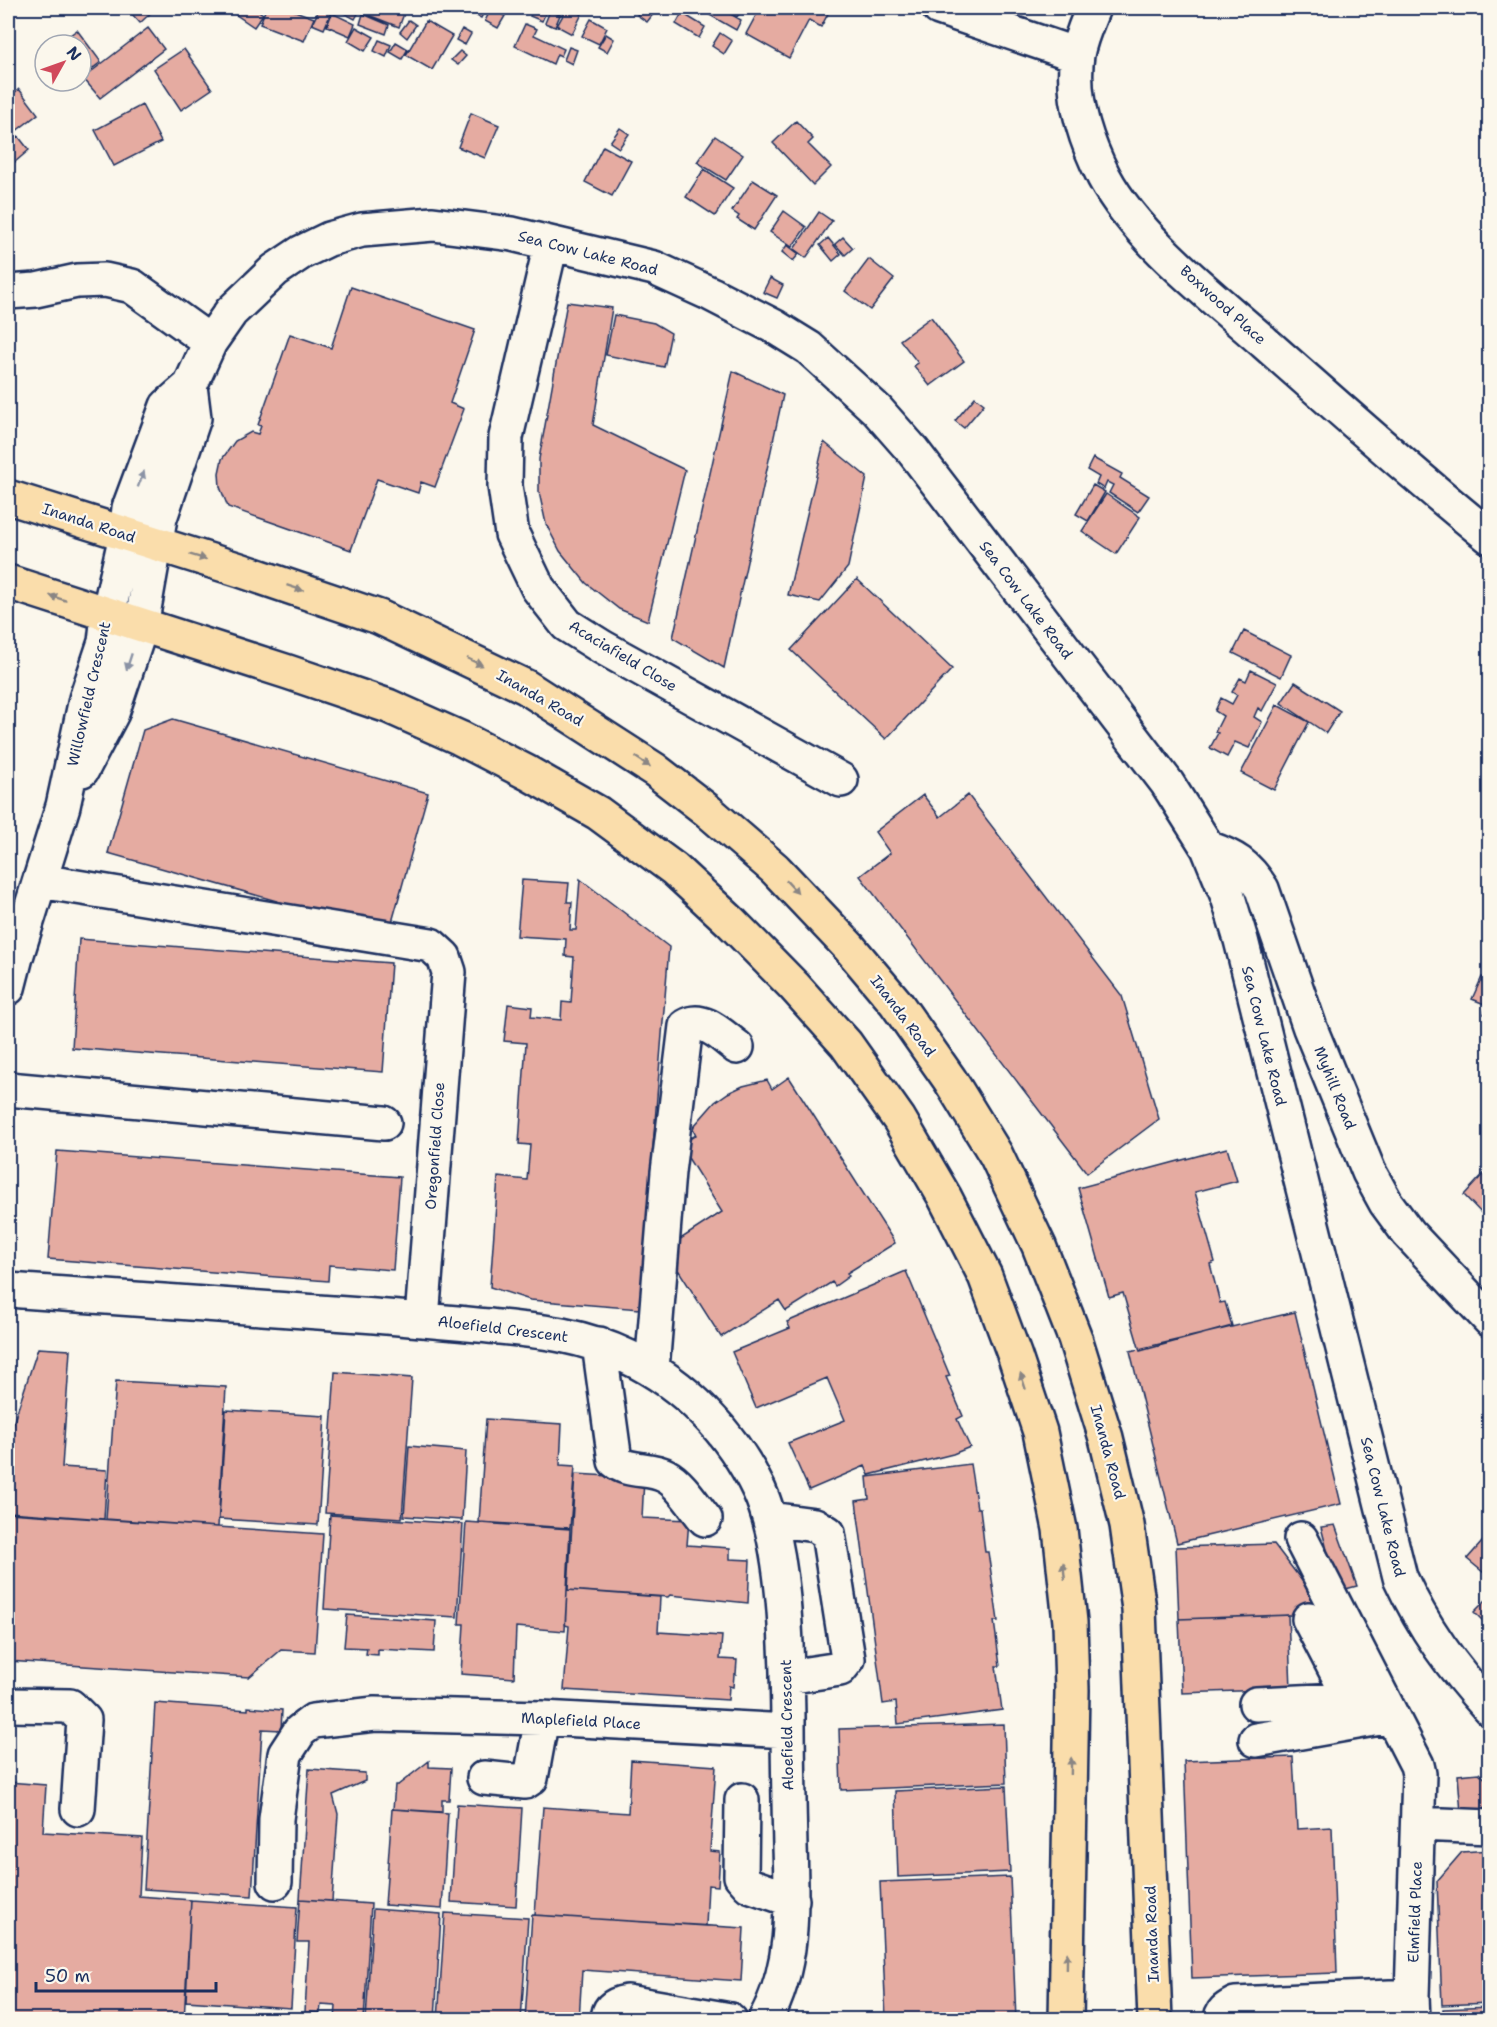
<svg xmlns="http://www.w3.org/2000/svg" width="1497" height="2027" viewBox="0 0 1497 2027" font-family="'Shantell Sans',sans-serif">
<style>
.building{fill:#e5aba1;stroke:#1b2f5e;stroke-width:1.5}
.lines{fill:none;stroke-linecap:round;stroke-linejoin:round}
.minor-casing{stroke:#1b2f5e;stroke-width:38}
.major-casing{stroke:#1b2f5e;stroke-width:38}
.minor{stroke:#fbf7ec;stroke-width:33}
.major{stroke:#faddab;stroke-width:33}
.oneway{fill:#8b93a5}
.oneway2{fill:#8a8684}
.labels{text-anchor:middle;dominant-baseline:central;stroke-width:4.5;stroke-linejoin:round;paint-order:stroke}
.street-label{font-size:15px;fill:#1b2f5e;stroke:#fbf7ec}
</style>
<rect width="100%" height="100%" fill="#fbf7ec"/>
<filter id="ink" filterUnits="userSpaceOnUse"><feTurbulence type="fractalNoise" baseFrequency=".0167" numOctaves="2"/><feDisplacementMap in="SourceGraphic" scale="12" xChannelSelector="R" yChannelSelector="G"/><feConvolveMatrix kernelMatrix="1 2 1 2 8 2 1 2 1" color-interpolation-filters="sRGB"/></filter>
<g filter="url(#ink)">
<!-- building -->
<path class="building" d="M138,8H156L140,23L132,14Z
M235,8H254L263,14L254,27L232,12Z
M266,8H287L314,18L304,41L260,24Z
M320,8L331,13L324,29L312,24Z
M339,8H361L355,19L338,10Z
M369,8H397L405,11L399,27L366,14Z
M468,8H486L481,18L467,11Z
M529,8H548L542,21L530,16L533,10Z
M567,8L582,14L572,34L557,26Z
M641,8H658L647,22L637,15Z
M703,8H720L741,20L736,30L701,10Z
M721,8H743L737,17Z
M760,8H831L821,27L809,20L789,58L746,34Z
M491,9L505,16L498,28L485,21Z
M550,11L560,15L555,27L545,23Z
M332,13L355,24L350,36L327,26Z
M682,13L705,27L699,38L676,24Z
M363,14L389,25L386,34L360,24Z
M591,19L607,28L599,44L582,36Z
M409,20L416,25L407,38L400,32Z
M426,21L452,36L432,70L406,55Z
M525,24L537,29L534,35L564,49L561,56L557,54L553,64L515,46Z
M356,27L374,37L365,51L348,41Z
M148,28L164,49L100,98L83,78Z
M462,29L471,34L465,45L456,40Z
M77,30L101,62L81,77V45H56Z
M720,33L732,41L724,54L712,46Z
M606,34L614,39L607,52L598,47Z
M379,40L391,45L386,57L374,51Z
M396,42L408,49L402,59L390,52Z
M569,47L577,50L572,64L564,60Z
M184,49L212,89L181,110L154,69Z
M460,51L466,56L458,65L451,60Z
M19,89L38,114L11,135L8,131V98Z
M142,105L161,142L114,166L95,130Z
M471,113L499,125L485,158L458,147Z
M796,121L813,139L808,144L831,167L813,185L773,143Z
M620,128L629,134L619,148L610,142Z
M18,136L29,150L15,162L8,154V144Z
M715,136L743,155L726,180L697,162Z
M603,146L631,161L612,196L585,182Z
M704,169L733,188L715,216L686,197Z
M753,180L777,195L754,230L737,219L739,216L732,211Z
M784,211L806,227L792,247L770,232Z
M819,212L832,221L806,258L794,249Z
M843,237L853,248L845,255L835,244Z
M828,238L841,254L833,261L820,245Z
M787,245L799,254L793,261L782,252Z
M869,259L894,279L870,310L845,291Z
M770,278L783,285L777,298L763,292Z
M351,287L475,330L450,403L464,409L435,487L421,482L418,493L377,479L351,550L228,507L220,487L219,473L222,459L235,441L251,432L258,434L261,426L258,425L290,334L331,348Z
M567,302L612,308L593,425L685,470L648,621L619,609L586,583L560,551L546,524L539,492V459Z
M614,315L654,323L671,333L664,367L606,355Z
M931,317L964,361L930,386L914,366L918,363L900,340Z
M733,371L783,395L724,668L673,638Z
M975,397L984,404L964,428L955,421Z
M824,442L867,477L848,567L820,602L788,595Z
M1093,458L1122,474L1120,478L1149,496L1138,512L1109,493L1113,485L1107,482L1104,489L1096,484L1099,477L1087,470Z
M1093,485L1105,492L1088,521L1076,514Z
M1106,494L1140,517L1116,554L1082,531Z
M857,579L952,669L886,739L791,650Z
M1244,631L1291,655L1281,677L1233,653Z
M1251,670L1277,683L1262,711L1258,708L1254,717L1262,722L1249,748L1235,742L1227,757L1210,748L1218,733L1215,732L1223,716L1215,711L1221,698L1232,704L1237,695L1232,692L1240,678L1246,681Z
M1295,682L1340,711L1326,733L1281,703Z
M1277,705L1309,722L1274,790L1241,773Z
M173,719L428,793L389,933L108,853L143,730Z
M923,795L940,817L968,795L1122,996L1159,1119L1087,1173L860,876L890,853L875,832Z
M580,879L669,947L640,1309L530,1300L490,1287L498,1177L527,1180L530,1145L519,1144L526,1043L504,1041L508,1004L532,1007L531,1017L561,1020L562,1002L571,1003L574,957L565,956L566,939L517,936L522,880L569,883L567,902H572L570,930H576Z
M79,939L391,963L383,1072L72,1048Z
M1482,977L1490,980V1016L1484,1014L1487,1005L1472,999Z
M789,1077L895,1243L847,1273L849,1276L835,1286L832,1282L786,1311L779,1300L721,1337L665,1249L722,1212L680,1145L696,1135L693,1129L694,1126L715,1102L728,1093L743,1086L767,1080L772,1089Z
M1227,1148L1237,1181L1195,1192L1215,1262L1210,1264L1220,1303L1225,1302L1232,1326L1140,1351L1123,1293L1109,1297L1078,1188Z
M57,1151L400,1177L393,1270L329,1265L328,1281L48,1259Z
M1488,1169L1490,1171V1232L1484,1227L1489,1221L1464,1195Z
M906,1271L950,1376L946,1377L963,1416L957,1419L970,1447L953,1454L869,1475L865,1466L809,1490L788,1443L845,1420L827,1378L756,1408L732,1352L790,1328L787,1322Z
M1295,1312L1341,1504L1177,1543L1130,1351Z
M38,1348L70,1350L62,1467L107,1470L104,1519L8,1512V1470L14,1421Z
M335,1372L412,1378L402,1518L325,1513Z
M116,1381L226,1387L218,1527L106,1519Z
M226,1410L325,1416L318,1525L219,1519Z
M486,1419L562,1424L560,1465L575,1466L570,1528L479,1522Z
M409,1446L466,1451L462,1520L404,1516Z
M970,1464L977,1508H980L985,1552H988L998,1621H994L1000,1666H996L1002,1710L898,1724L896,1702L883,1704L856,1501L869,1499L867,1477Z
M575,1474L644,1478L642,1518L689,1520L687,1545L730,1548V1559L750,1560L748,1603L670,1595L668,1597L568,1590Z
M8,1513L323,1534L315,1652L281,1650L249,1677L8,1661Z
M330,1515L463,1524L457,1617L324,1609Z
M466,1522L570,1529L565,1631L516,1627L514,1678L461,1674L464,1624H459Z
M1335,1525L1357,1586L1338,1591L1321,1527Z
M1490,1533V1577H1489L1467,1559Z
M1274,1544L1309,1590L1321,1614L1179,1619L1176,1547Z
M567,1590L660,1597L658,1632L722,1636L720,1659L737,1660L736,1674H734L733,1687L729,1686L728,1700L564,1690L569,1626L565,1625Z
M1490,1596V1628L1474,1612Z
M347,1615L436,1621L434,1652L378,1649V1655L366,1654L367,1648L344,1647Z
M1288,1615L1291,1689L1182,1693L1179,1619Z
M155,1703L248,1710V1707L282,1710L281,1730L262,1729L252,1896L144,1889Z
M1004,1724L1006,1783L841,1790L839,1729Z
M1293,1757L1297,1829L1332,1827L1337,1973L1192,1978L1184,1761Z
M631,1760L716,1766L710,1851L720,1852L718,1886L708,1885L706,1926L535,1915L543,1807L628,1813Z
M429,1761V1767L451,1768L449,1800H442V1812L393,1809L395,1785H398Z
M309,1769L365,1773V1781L333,1795L338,1814L332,1901L300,1899Z
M1479,1773L1490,1783V1812L1461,1813L1458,1775Z
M8,1782L46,1785L43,1832L142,1838L139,1896L191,1900L184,2020H8Z
M1006,1786L1010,1872L898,1877L895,1791Z
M457,1804L522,1808L516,1906L451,1902Z
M392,1809L448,1813L442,1909L385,1905Z
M1490,1850V2003L1442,2005L1437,1881L1462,1852Z
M1010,1877L1016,2020H886L880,1882Z
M300,1899L371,1904L364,2020H335L336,2006L321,2005L320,2013L305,2012L309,1942H297Z
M191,1900L297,1907L291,2008L186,2001Z
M373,1909L441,1914L435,2020H366Z
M445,1913L528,1918L521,2020H438Z
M532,1915L744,1928L741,1981L582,1970L579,2020H525Z
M1367,2007V2020H1242Z
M1490,2007V2020H1443V2009Z"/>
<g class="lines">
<!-- minor casing -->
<g class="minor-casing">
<path id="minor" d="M939,8L1077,55
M1093,8C1087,23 1080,38 1077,55C1071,97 1085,140 1104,177C1138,240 1212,296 1265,343C1339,408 1413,475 1490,537
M551,244L506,437L505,486L512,534L538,588L567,625L602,647L841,780
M8,292L36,290L77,281L105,280L132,286L210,342
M82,770L112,713L141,626L160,518L194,418L190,386
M1208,848C1234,857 1247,865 1262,889L1310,1028L1369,1172L1386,1203L1408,1233L1490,1320
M40,881L431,945L444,957L449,972L422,1319
M8,988L16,957L63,806L86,699L105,642L108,615L126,535L129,508L167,406L190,386L210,342L231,312L275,270L302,252L329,239L362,230L433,224L512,234L654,268L711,294L775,327L809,348L877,410L913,451L1167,783L1208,848L1228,897L1241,940L1400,1577C1424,1629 1452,1667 1490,1709
M8,1089L384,1123
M8,1290C125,1298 243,1307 361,1315C404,1318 446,1322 489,1326C541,1331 580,1334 628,1357C685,1384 732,1433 759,1490C786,1549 787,1652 788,1718C788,1761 789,1804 790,1847C792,1907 795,1966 765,2020
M599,1344L615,1461C629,1473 650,1467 666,1476C680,1483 695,1507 705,1519
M652,1369L668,1172L686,1026C703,1015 723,1037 737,1047
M770,1519L815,1525L828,1533L848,1659L840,1669L787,1677
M1301,1539L1417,1765L1419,1774L1412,1996L1413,2020
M1309,1619L1351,1700
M1256,1704L1381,1698
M8,1705L70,1706L84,1720L78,1809
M1256,1740L1391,1716
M484,1778L525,1782L531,1778L542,1718
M742,1800L741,1876L749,1885L792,1900
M1418,1824L1490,1827
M275,1882L276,1819L285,1754L300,1731L313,1721L375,1714L542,1718L788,1731
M608,2020C608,2007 616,2004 627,2002L730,2020
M1221,2020C1221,2011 1228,2008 1235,2004L1412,1996"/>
</g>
<!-- major casing -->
<g class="major-casing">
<path id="major" d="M8,497L240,570L379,617L526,687L655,770L708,811L775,869L849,947L896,1003L950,1080L996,1155L1039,1246L1075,1338L1106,1438L1127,1525L1139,1609L1155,2020
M8,582L288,672L388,706L460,738L528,773L598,813L674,869L730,921L794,986L846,1044L899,1119L944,1196L985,1276L1014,1354L1040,1432L1060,1529L1070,1622L1072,1690L1066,2020"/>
</g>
<!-- minor -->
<use href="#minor" class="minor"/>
<!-- major -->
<use href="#major" class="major"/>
</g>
<!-- one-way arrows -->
<defs><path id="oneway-solid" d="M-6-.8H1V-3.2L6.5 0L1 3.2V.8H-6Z" transform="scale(1.5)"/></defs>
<g class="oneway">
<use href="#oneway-solid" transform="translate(141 479) rotate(-69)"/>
<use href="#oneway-solid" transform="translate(129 662) rotate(108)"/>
</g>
<g class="oneway2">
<use href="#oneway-solid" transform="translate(198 557) rotate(17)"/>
<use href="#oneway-solid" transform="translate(295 588) rotate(18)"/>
<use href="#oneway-solid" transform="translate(58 598) rotate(-162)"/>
<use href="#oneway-solid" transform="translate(475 662) rotate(26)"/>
<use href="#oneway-solid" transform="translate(643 762) rotate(33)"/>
<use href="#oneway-solid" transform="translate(792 887) rotate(47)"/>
<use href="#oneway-solid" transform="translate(1023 1381) rotate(-108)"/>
<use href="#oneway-solid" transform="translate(1064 1571) rotate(-96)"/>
<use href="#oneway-solid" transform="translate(1071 1766) rotate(-89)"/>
<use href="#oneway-solid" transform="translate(1067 1961) rotate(-89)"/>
</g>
</g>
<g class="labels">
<!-- street labels -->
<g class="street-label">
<text transform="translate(588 253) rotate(14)">Sea Cow Lake Road</text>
<text transform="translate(1223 305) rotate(42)">Boxwood Place</text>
<text transform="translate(89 523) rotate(18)">Inanda Road</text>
<text transform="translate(1026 600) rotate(53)">Sea Cow Lake Road</text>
<text transform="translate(623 656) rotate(31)">Acaciafield Close</text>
<text transform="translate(89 694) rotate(-77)">Willowfield Crescent</text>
<text transform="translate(540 698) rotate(30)">Inanda Road</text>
<text transform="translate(903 1016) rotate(53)">Inanda Road</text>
<text transform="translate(1264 1036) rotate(76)">Sea Cow Lake Road</text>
<text transform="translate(1335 1088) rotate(68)">Myhill Road</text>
<text transform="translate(435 1146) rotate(-86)">Oregonfield Close</text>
<text transform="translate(503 1329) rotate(7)">Aloefield Crescent</text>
<text transform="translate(1108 1452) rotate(75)">Inanda Road</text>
<text transform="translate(1383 1507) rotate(76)">Sea Cow Lake Road</text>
<text transform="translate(581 1721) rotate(3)">Maplefield Place</text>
<text transform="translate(787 1725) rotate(-91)">Aloefield Crescent</text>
<text transform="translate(1415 1912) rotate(-88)">Elmfield Place</text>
<text transform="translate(1152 1934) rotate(-92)">Inanda Road</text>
</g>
</g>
<!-- margin -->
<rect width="1497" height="2027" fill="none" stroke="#fbf7ec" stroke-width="30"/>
<rect x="15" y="15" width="1467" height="1997" fill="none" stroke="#1b2f5e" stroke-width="2" filter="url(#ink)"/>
<!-- north arrow -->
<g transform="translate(63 63) rotate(50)"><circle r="28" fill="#fbf7ec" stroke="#a1a7b3" stroke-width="1.5"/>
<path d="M0-4.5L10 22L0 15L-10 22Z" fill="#d1495b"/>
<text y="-9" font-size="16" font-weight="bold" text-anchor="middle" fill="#1b2f5e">N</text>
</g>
<!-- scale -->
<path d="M36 1982v9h180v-9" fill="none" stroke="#1b2f5e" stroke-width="3"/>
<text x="45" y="1982" font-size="18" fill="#1b2f5e" stroke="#fbf7ec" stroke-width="4.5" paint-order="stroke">50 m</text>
</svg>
